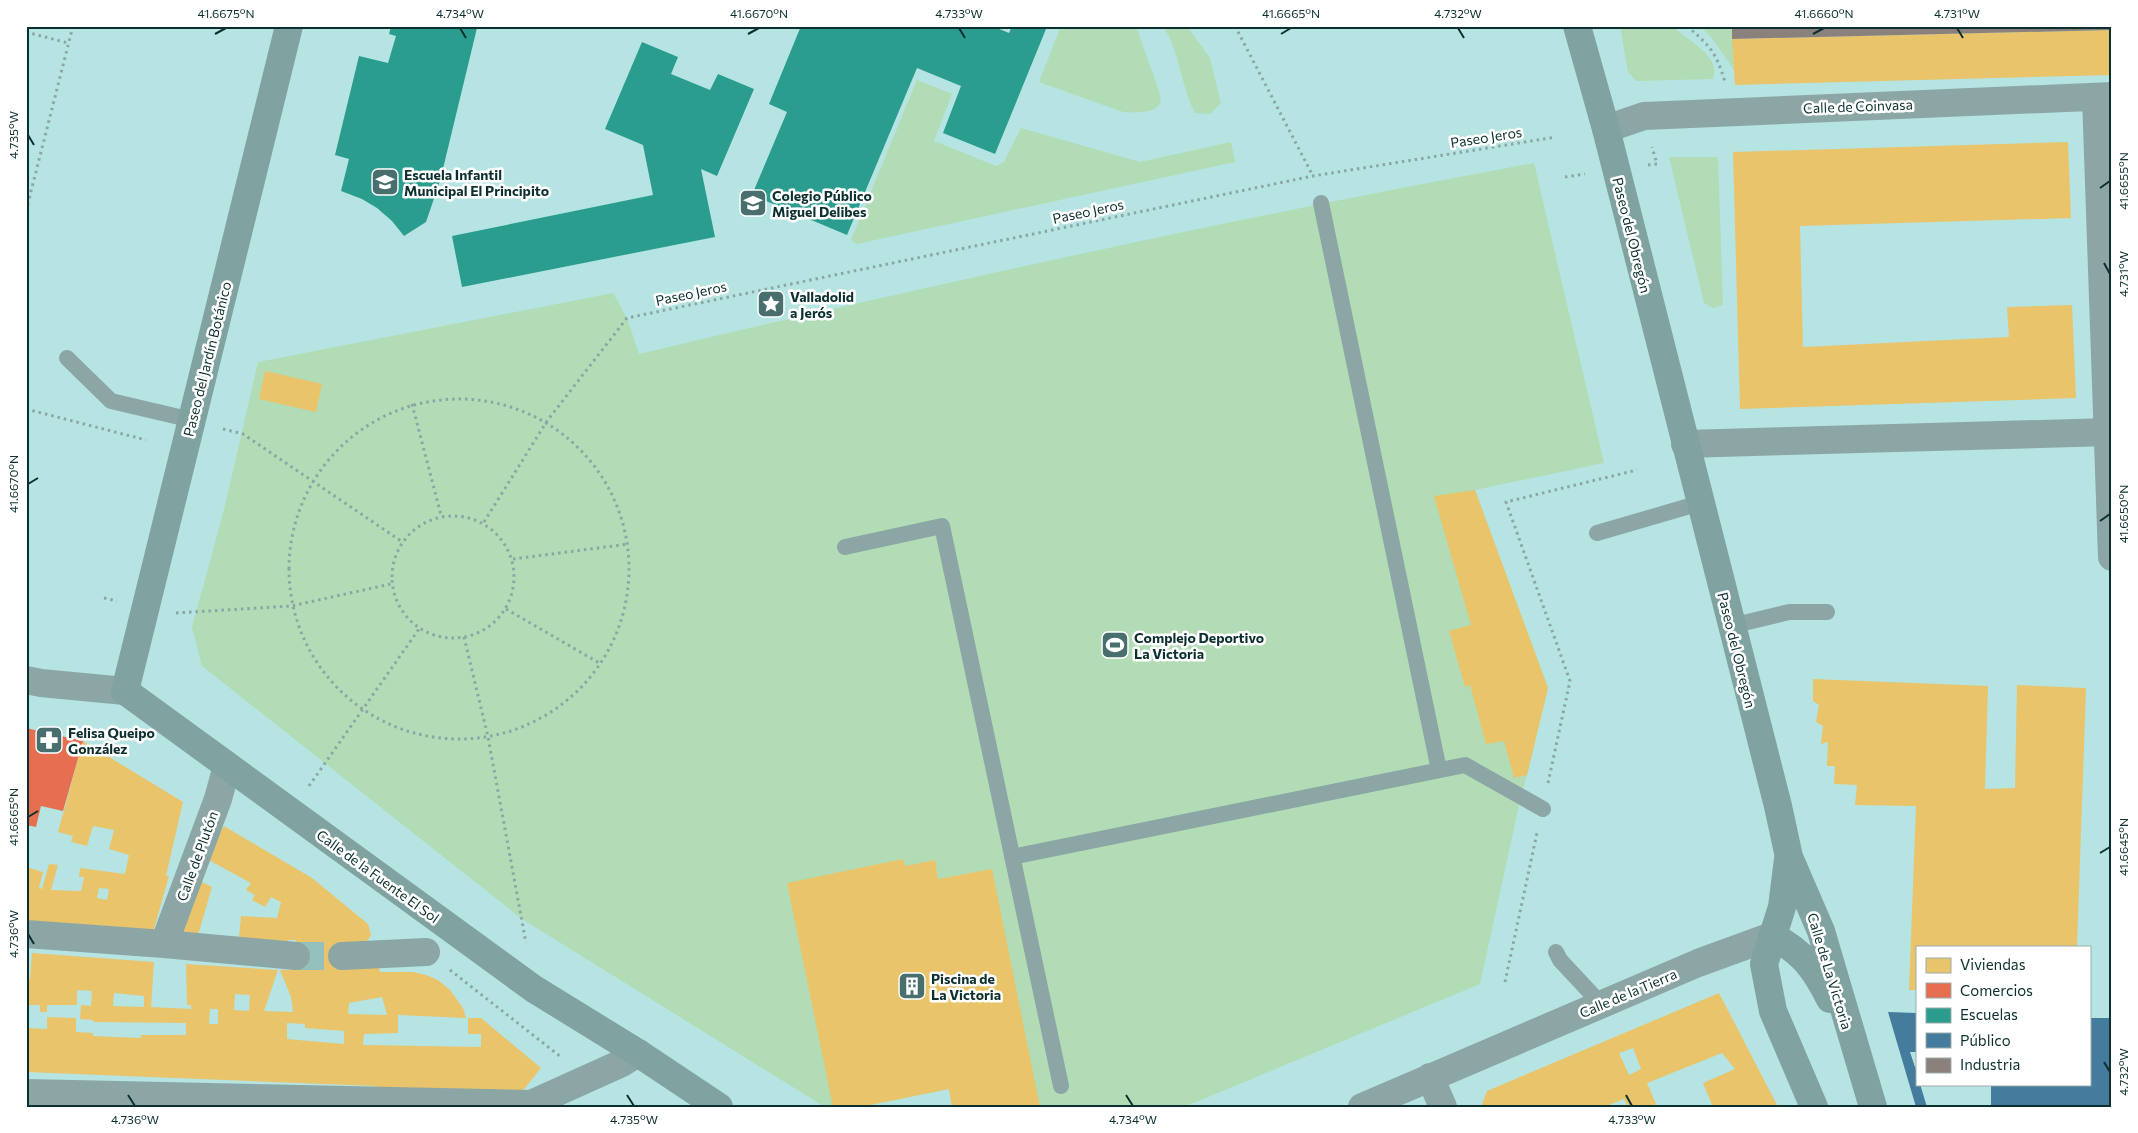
<svg xmlns="http://www.w3.org/2000/svg" width="2138" height="1133" viewBox="0 0 2138 1133" font-family="Commissioner,sans-serif">
<style>
.green{fill:#b2dcb5}
.homes{fill:#e9c46a;fill-rule:evenodd}
.shops{fill:#e76f51}
.schools{fill:#2a9d8f}
.public{fill:#457b9d}
.industry{fill:#8a817c}
.lines{fill:none;stroke-linecap:round;stroke-linejoin:round}
.street-tunnel{stroke:#94c0be;stroke-width:28;stroke-dasharray:28 14;stroke-linecap:butt}
.path{stroke:#8aa6a5;stroke-width:3;stroke-dasharray:2.5 4;stroke-linecap:butt}
.lane{stroke:#8ca6a5;stroke-width:16}
.street{stroke:#8ca6a5;stroke-width:28}
.secondary{stroke:#80a3a1;stroke-width:28}
.ticks{fill:none;stroke:#0c302f;stroke-width:2}
.labels{text-anchor:middle;dominant-baseline:central;stroke-width:5;stroke-linejoin:round;paint-order:stroke}
.street-label{font-size:14px;fill:#0c302f;stroke:#fff}
.poi-label{font-size:14px;font-weight:bold;fill:#0c302f;stroke:#fff;text-anchor:start}
.neatline{fill:none;stroke:#0c302f;stroke-width:2}
.ticks-label{font-size:12px;text-anchor:middle;fill:#0c302f}
</style>
<rect width="100%" height="100%" fill="#b6e4e2"/>
<!-- green -->
<path class="green" d="M1061,26H1136L1160,94C1165,114 1138,113 1123,112L1039,82Z
M1163,26H1187L1210,58L1221,103L1210,114L1195,113C1181,86 1180,52 1163,26Z
M1620,26H1672C1684,37 1710,51 1714,67C1715,70 1714,76 1713,79L1636,81L1628,72Z
M1700,26H1732L1734,70L1711,37Z
M917,80L952,94L934,141L996,166L1004,162L1021,128L1140,162L1231,142L1235,162L857,244L851,240Z
M1669,157H1718L1723,305L1713,308L1704,303Z
M1534,163L1604,463L1475,490L1548,688L1527,775L1521,796L1480,984L1184,1107H952L949,1089L860,1107H825L522,919L202,666L192,627L224,510L258,362L613,293L627,318L639,354C936,284 1234,218 1534,163Z"/>
<!-- homes -->
<path class="homes" d="M2112,30V75L1735,85L1732,39Z
M2068,142L2071,218L1800,226L1803,347L2009,337L2007,307L2072,305L2076,398L1740,409L1733,152Z
M265,371L322,384L316,412L259,399Z
M1475,490L1548,688L1527,775L1514,778L1504,741L1486,744L1470,685L1465,687L1449,631L1471,625L1434,496Z
M1813,679L1988,686L1985,789L2015,788L2017,685L2086,688L2077,947H1917V990H1909L1916,806L1855,805L1857,785L1834,784L1835,766H1827L1828,742L1821,744L1823,726L1816,722L1819,705L1813,701Z
M83,741L183,802L166,876H169L153,932L26,924V867L43,872L39,888L42,889L49,864L58,865L51,890L81,891L84,877H79L80,868L125,874L129,855L109,849L114,830L93,826L87,846L71,842L73,836L58,832ZM99,888L109,889L107,900L97,898Z
M224,826L312,878L368,924L371,935L368,940L342,956L341,970L378,964L380,972H413L426,975L438,980L450,990L463,1008L466,1018L398,1015V1033L364,1034L363,1045L481,1047V1034H468V1018H481L541,1068L521,1093L375,1091V1086L26,1072V1028L47,1029V1017L76,1018V1032L93,1033V1036L141,1038V1035H186V1023L93,1022V1020L80,1019L81,1005L91,1006L92,991L77,990V1005H47V1012H40V1005H26V979H30L32,953L154,962L151,1007L191,1009V1005H187L186,964L278,970L264,1011L293,1012L291,997L280,970H290V966L296,956V940H288V942L239,938L241,916L277,918L281,902L271,897L265,907L252,900L255,895L246,890L251,883L205,858ZM114,993L144,996V1007L113,1006ZM235,994L250,995L249,1011L234,1010ZM382,997L387,1015L348,1014L349,1003ZM210,1009H218V1024H209ZM287,1023L305,1024V1028L344,1031V1044L287,1039Z
M903,859L905,866L935,860L938,879L992,869L1040,1107H952L949,1089L860,1107H833L787,883Z
M198,880L212,887L198,935L182,934Z
M1719,993L1778,1107H1713L1703,1083L1735,1069L1722,1053L1647,1083L1656,1104L1649,1107H1632L1631,1104L1627,1106L1624,1099L1604,1107H1481L1487,1091ZM1633,1048L1641,1069L1629,1075L1619,1053Z"/>
<!-- shops -->
<path class="shops" d="M26,728L83,741L63,811L41,806L36,827L26,825Z"/>
<!-- schools -->
<path class="schools" d="M391,26L477,28L440,181L426,222L404,236L392,221L377,208L362,199L341,191L349,159L335,155L359,56L388,63L396,36L389,34Z
M801,26H979L986,29L987,26H992L1009,33L1012,26H1040L1046,29L995,154L943,133L961,86L917,68L847,235L752,195L787,112L769,104Z
M642,42L678,57L671,74L710,90L718,74L754,89L717,176L701,169L715,237L462,287L452,236L653,195L643,145L605,129Z"/>
<!-- public -->
<path class="public" d="M1888,1012L1917,1013V1052H1910L1917,1073V1084H1920L1927,1107H1916Z
M2089,1018H2112V1107H1991V1085L2089,1084Z"/>
<!-- industry -->
<path class="industry" d="M1732,26H2112V30L1732,39Z"/>
<g class="lines">
<!-- street-tunnel -->
<path class="street-tunnel" d="M296,956H342"/>
<!-- path -->
<path class="path" d="M1235,26L1313,176
M1687,26C1710,46 1716,52 1725,82
M26,32L68,43
M1648,165L1657,164L1652,147
M1565,177L1585,174
M26,211L73,26
M289 569a170 170 0 1 1 340 0a170 170 0 1 1-340 0Z
M412,404L441,515
M26,409L146,440
M223,429L243,434L401,541
M392 577a61 61 0 1 1 122 0a61 61 0 1 1-122 0Z
M484,522L547,421L627,318L1313,176L1556,137
M513,559L629,544
M104,598L117,601
M506,609L601,664
M176,613L291,606L391,584
M464,637L488,737L526,943
M1548,783L1570,681L1506,502L1637,470
M309,786L419,629
M450,970L561,1057
M1505,982L1537,833"/>
<!-- lane -->
<path class="lane" d="M1321,203L1439,770
M67,358L111,401L192,420
M1597,533L1700,503
M845,547L942,526L1061,1086
M1731,626L1789,612H1827
M1012,857L1465,765L1543,809
M1556,952L1560,960L1601,1004"/>
<!-- street -->
<path class="street" d="M2096,97L2112,557
M1606,129L1644,116L2112,96
M1685,444L2109,432
M26,680L41,683L125,691
M26,934L164,944L218,799L227,766
M164,944L296,956
M342,956L426,952
M1430,1077L1443,1107
M26,1093L531,1104L622,1063L638,1053
M1362,1107L1698,963L1772,936"/>
<!-- secondary -->
<path class="secondary" d="M289,26L125,691L534,989L638,1053L719,1107
M1577,26L1606,129L1778,806L1789,857L1821,931L1873,1107
M1788,859L1782,907L1764,964L1773,1011L1814,1107
M1772,936C1803,952 1815,969 1830,999"/>
</g>
<!-- ticks -->
<path class="ticks" d="M460,28L466,38M959,28L965,38M1458,28L1464,38M1957,28L1963,38M215,34L226,28M748,34L759,28M1281,34L1291,28M1813,34L1824,28M28,135L34,145M2100,188L2110,181M2104,263L2110,274M28,484L38,478M2100,521L2110,514M28,817L38,811M2100,853L2110,847M28,934L34,944M2104,1062L2110,1072M128,1095L135,1106M627,1095L634,1106M1126,1095L1133,1106M1626,1095L1632,1106"/>
<!-- icons -->
<defs>
<g id="school-square" transform="scale(1.4375)"><rect x="-9" y="-9" width="18" height="18" rx="4" fill="#486f6e" stroke="#fff"/><path d="M0-5L7-2L0 1L-7-2ZM-4 1L0 2.5L4 1V4Q0 6-4 4Z" fill="#fff"/></g>
<g id="sight-square" transform="scale(1.4375)"><rect x="-9" y="-9" width="18" height="18" rx="4" fill="#486f6e" stroke="#fff"/><path d="M0-6L1.8-2.2L6-1.7L2.9 1.2L3.7 5.4L0 3.3L-3.7 5.4L-2.9 1.2L-6-1.7L-1.8-2.2Z" fill="#fff"/></g>
<g id="stadium-square" transform="scale(1.4375)"><rect x="-9" y="-9" width="18" height="18" rx="4" fill="#486f6e" stroke="#fff"/><path d="M0-5a6.5 5 0 1 0 0 10a6.5 5 0 1 0 0-10ZM-3.5-1.8h7v3.6h-7Z" fill="#fff"/></g>
<g id="pharmacy-square" transform="scale(1.4375)"><rect x="-9" y="-9" width="18" height="18" rx="4" fill="#486f6e" stroke="#fff"/><path d="M-2-6h4v4h4v4h-4v4h-4v-4h-4v-4h4Z" fill="#fff"/></g>
<g id="building-square" transform="scale(1.4375)"><rect x="-9" y="-9" width="18" height="18" rx="4" fill="#486f6e" stroke="#fff"/><path d="M-4-6H4V6H1V3H-1V6H-4ZM-2.5-4.3h1.7v1.8h-1.7ZM.8-4.3h1.7v1.8H.8ZM-2.5-1h1.7V.8h-1.7ZM.8-1h1.7V.8H.8Z" fill="#fff"/></g>
</defs>
<g fill-rule="evenodd">
<use href="#school-square" x="385" y="182"/>
<use href="#school-square" x="753" y="203"/>
<use href="#sight-square" x="771" y="304"/>
<use href="#stadium-square" x="1115" y="645"/>
<use href="#pharmacy-square" x="49" y="740"/>
<use href="#building-square" x="912" y="986"/>
</g>
<g class="labels">
<!-- street labels -->
<g class="street-label">
<text transform="translate(1858 106) rotate(-2)">Calle de Coinvasa</text>
<text transform="translate(1486 137) rotate(-9)">Paseo Jeros</text>
<text transform="translate(1088 211) rotate(-12)">Paseo Jeros</text>
<text transform="translate(1632 235) rotate(76)">Paseo del Obregón</text>
<text transform="translate(691 293) rotate(-12)">Paseo Jeros</text>
<text transform="translate(207 359) rotate(-76)">Paseo del Jardín Botánico</text>
<text transform="translate(1737 650) rotate(76)">Paseo del Obregón</text>
<text transform="translate(197 856) rotate(-70)">Calle de Plutón</text>
<text transform="translate(378 876) rotate(36)">Calle de la Fuente El Sol</text>
<text transform="translate(1830 971) rotate(73)">Calle de La Victoria</text>
<text transform="translate(1628 993) rotate(-23)">Calle de la Tierra</text>
</g>
<!-- poi labels -->
<g class="poi-label">
<text x="404" y="174">Escuela Infantil<tspan x="404" dy="16">Municipal El Principito</tspan></text>
<text x="772" y="195">Colegio Público<tspan x="772" dy="16">Miguel Delibes</tspan></text>
<text x="790" y="296">Valladolid<tspan x="790" dy="16">a Jerós</tspan></text>
<text x="1134" y="637">Complejo Deportivo<tspan x="1134" dy="16">La Victoria</tspan></text>
<text x="68" y="732">Felisa Queipo<tspan x="68" dy="16">González</tspan></text>
<text x="931" y="978">Piscina de<tspan x="931" dy="16">La Victoria</tspan></text>
</g>
</g>
<!-- border -->
<rect width="2138" height="1133" fill="none" stroke="#ffffff" stroke-width="55"/>
<!-- legend -->
<rect x="1916" y="946" width="175" height="140" fill="#ffffff" stroke="#9eacac"/>
<rect x="1926" y="958" width="25" height="15" fill="#e9c46a" stroke="#9eacac"/>
<text x="1960" y="970" font-size="15" fill="#0c302f">Viviendas</text>
<rect x="1926" y="983" width="25" height="15" fill="#e76f51" stroke="#9eacac"/>
<text x="1960" y="996" font-size="15" fill="#0c302f">Comercios</text>
<rect x="1926" y="1008" width="25" height="15" fill="#2a9d8f" stroke="#9eacac"/>
<text x="1960" y="1020" font-size="15" fill="#0c302f">Escuelas</text>
<rect x="1926" y="1033" width="25" height="15" fill="#457b9d" stroke="#9eacac"/>
<text x="1960" y="1046" font-size="15" fill="#0c302f">Público</text>
<rect x="1926" y="1058" width="25" height="15" fill="#8a817c" stroke="#9eacac"/>
<text x="1960" y="1070" font-size="15" fill="#0c302f">Industria</text>
<rect x="28" y="28" width="2082" height="1078" class="neatline"/>
<g class="ticks-label">
<text x="226" y="18">41.6675°N</text>
<text x="460" y="18">4.734°W</text>
<text x="759" y="18">41.6670°N</text>
<text x="959" y="18">4.733°W</text>
<text x="1291" y="18">41.6665°N</text>
<text x="1458" y="18">4.732°W</text>
<text x="1824" y="18">41.6660°N</text>
<text x="1957" y="18">4.731°W</text>
<text transform="translate(14 135) rotate(-90)" y="4">4.735°W</text>
<text transform="translate(2124 181) rotate(-90)" y="4">41.6655°N</text>
<text transform="translate(2124 274) rotate(-90)" y="4">4.731°W</text>
<text transform="translate(14 484) rotate(-90)" y="4">41.6670°N</text>
<text transform="translate(2124 514) rotate(-90)" y="4">41.6650°N</text>
<text transform="translate(14 817) rotate(-90)" y="4">41.6665°N</text>
<text transform="translate(2124 847) rotate(-90)" y="4">41.6645°N</text>
<text transform="translate(14 934) rotate(-90)" y="4">4.736°W</text>
<text transform="translate(2124 1072) rotate(-90)" y="4">4.732°W</text>
<text x="135" y="1124">4.736°W</text>
<text x="634" y="1124">4.735°W</text>
<text x="1133" y="1124">4.734°W</text>
<text x="1632" y="1124">4.733°W</text>
</g>
</svg>
